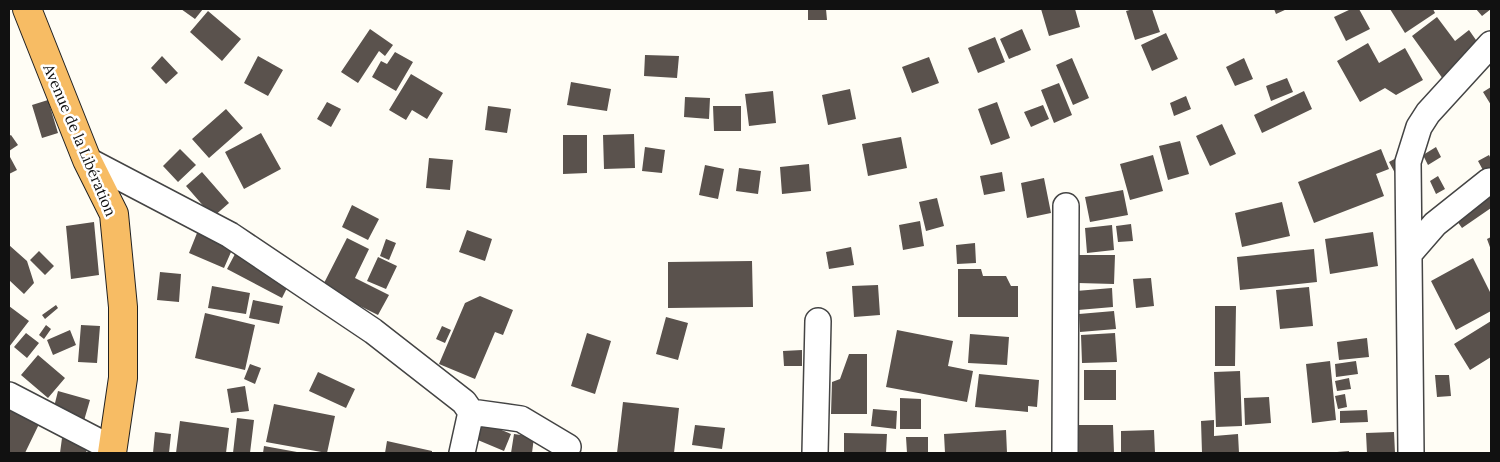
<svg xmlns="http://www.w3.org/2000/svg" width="1500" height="462" viewBox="0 0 1500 462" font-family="Lora,serif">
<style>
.building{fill:#5a524d}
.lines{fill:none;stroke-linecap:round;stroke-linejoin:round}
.minor-casing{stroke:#444;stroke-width:28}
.trunk-casing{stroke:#222;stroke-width:30}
.minor{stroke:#fff;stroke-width:25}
.trunk{stroke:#f7bc64;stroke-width:28}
.labels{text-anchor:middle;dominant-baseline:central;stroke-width:5;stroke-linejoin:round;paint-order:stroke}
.street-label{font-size:15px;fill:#111;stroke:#fff}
</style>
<rect width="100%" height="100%" fill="#fffdf5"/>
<!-- building -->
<path class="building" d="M181,9H203L195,19Z
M808,9H826L827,20H808Z
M1041,9H1075L1080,27L1049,36Z
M1133,9H1152L1160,32L1135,40L1126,11Z
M1274,9H1287L1276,14Z
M1351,9H1359L1370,29L1346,41L1334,17Z
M1390,9H1433L1435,13L1405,33Z
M1476,9H1491L1482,16Z
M208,11L241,39L222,61L190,32Z
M1437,17L1455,41L1469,30L1483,50L1443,79L1412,36Z
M370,29L393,45L385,56L379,51L358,83L341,72Z
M1022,29L1031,50L1009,59L1000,39Z
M1166,33L1178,59L1152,71L1141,45Z
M995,37L1005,62L978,73L968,48Z
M1368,43L1379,63L1405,48L1423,80L1396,95L1385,88L1360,102L1337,61Z
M395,52L413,62L396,91L372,77L381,61L387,64Z
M645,55L679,56L677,78L644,76Z
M162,56L178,73L166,84L151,68Z
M258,56L283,70L268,96L244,83Z
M929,57L939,83L912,93L902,67Z
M1072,58L1089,98L1073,105L1056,65Z
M1244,58L1253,79L1235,86L1226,67Z
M411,74L443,93L427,119L412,110L406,120L389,110Z
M1287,78L1293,92L1271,101L1266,86Z
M571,82L611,89L607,111L567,105Z
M1059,83L1072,115L1054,123L1041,90Z
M1491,87V105L1483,92Z
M850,89L856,119L828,125L822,95Z
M773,91L776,123L749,126L745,94Z
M1304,91L1312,109L1262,133L1254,115Z
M1186,96L1191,109L1174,116L1170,103Z
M685,97L710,98L709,119L684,117Z
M48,100L58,133L42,138L32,105Z
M327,102L341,109L331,127L317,119Z
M997,102L1010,138L991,145L978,109Z
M1043,105L1049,119L1031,127L1024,112Z
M488,106L511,109L507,133L485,130Z
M713,106H741V131H714Z
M226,109L243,128L209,158L192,139Z
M1222,124L1236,154L1210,166L1196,136Z
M261,133L281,169L244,189L225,152Z
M634,134L635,168L604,169L603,135Z
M11,135L18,145L9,151V136Z
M563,135H587V173L563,174Z
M901,137L907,168L868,176L862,144Z
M1180,141L1189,174L1168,180L1159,146Z
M645,147L665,150L662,173L642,171Z
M1436,147L1441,157L1428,165L1423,155Z
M180,149L196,165L178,182L163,166Z
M1381,149L1389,169L1376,174L1384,196L1314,223L1298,182Z
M1153,155L1163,191L1130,200L1120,164Z
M1489,155L1491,159V168L1484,172L1478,161Z
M10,157L17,170L9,174V158Z
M1398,157L1403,169L1395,173L1389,162Z
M429,158L453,160L450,190L426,188Z
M809,164L811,191L782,194L780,167Z
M705,165L724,169L718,199L699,195Z
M739,168L761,171L758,194L736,191Z
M202,172L229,203L213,217L186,186Z
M1002,172L1005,191L984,195L980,176Z
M1438,176L1445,189L1436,194L1430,181Z
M1044,178L1051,213L1027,218L1021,183Z
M1123,190L1128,215L1090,222L1085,197Z
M1485,191L1491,200V208L1462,228L1452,214Z
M937,198L944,226L926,231L919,202Z
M1282,202L1290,236L1242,247L1235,213Z
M352,205L379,219L368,240L342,227Z
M920,221L924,246L903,250L899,225Z
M94,222L99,275L71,279L66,226Z
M1131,224L1133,241L1118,242L1116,226Z
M1112,225L1114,250L1087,253L1085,228Z
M199,228L235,243L224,268L189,253Z
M467,230L492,239L485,261L459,252Z
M1373,232L1378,266L1330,274L1325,239Z
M1491,237V250L1487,239Z
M347,238L369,249L355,278L389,295L378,315L322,287Z
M386,239L396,243L389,260L380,256Z
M975,243L976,263L957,264L956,245Z
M9,245L27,261L34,283L24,294L9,280Z
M851,247L854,265L829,269L826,252Z
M1314,249L1317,282L1240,290L1237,257Z
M39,251L54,266L45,275L30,260Z
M235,254L290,282L282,298L227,269Z
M1078,255H1115L1114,284L1078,283Z
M378,257L397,266L386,289L367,281Z
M1473,258L1491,294V311L1456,330L1431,281Z
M752,261L753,307L668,308V262Z
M958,269H981L983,276H1006L1011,286H1018V317H958Z
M160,272L181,274L179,302L157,300Z
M1151,278L1154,306L1136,308L1133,279Z
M878,285L880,315L854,317L852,286Z
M212,286L250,293L246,314L208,308Z
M1309,287L1313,326L1280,329L1276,290Z
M1112,288L1113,307L1078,310L1076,291Z
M480,296L513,310L503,335L495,332L475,379L439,364L465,303Z
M253,300L283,306L279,324L249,318Z
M56,305L58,308L45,319L42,315Z
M9,306L29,321L9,347Z
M1215,306H1236L1235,366H1215Z
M1114,311L1116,329L1080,332L1079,314Z
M205,313L255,325L245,370L195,358Z
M666,317L688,323L678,360L656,354Z
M1491,321V357L1470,370L1454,344Z
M46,325L51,329L44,339L39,335Z
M81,325L100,326L97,363L78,362Z
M442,326L451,330L445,343L436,339Z
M70,330L76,345L53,355L47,340Z
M897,330L953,341L948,366L973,371L967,402L886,387Z
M26,333L39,343L27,358L14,347Z
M587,333L611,341L595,394L571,386Z
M1115,333L1117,362L1082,363L1081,335Z
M970,334L1009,337L1007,365L968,363Z
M1367,338L1369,357L1339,360L1337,342Z
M802,350V366H784L783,351Z
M849,354H867V414H831L832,382L840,379Z
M38,355L65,378L48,398L21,375Z
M1330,361L1336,420L1312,423L1306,364Z
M1356,361L1358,374L1336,377L1335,364Z
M250,364L261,368L255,384L244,379Z
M1084,370H1116V400H1084Z
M1240,371L1242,426L1216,427L1214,372Z
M318,372L355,389L346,408L309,391Z
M979,374L1039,380L1037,407L1028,406V412L975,407Z
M1435,375H1449L1451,396L1437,397Z
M1349,378L1351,389L1337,391L1335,381Z
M245,386L249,411L231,413L227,389Z
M58,391L90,400L83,424L52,415Z
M1345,394L1347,407L1338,409L1335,396Z
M1269,397L1271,423L1245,425L1244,398Z
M900,398L921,399V429H900Z
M623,402L679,408L674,453H617Z
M274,404L335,416L327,453L266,442Z
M9,407L40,422L25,453H9Z
M873,409L897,411L896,429L871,426Z
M1367,410L1368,422L1340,423V411Z
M237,418L254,420L250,453H233Z
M1214,420V436L1238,434L1239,453H1202L1201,421Z
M180,421L229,428L226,453H176Z
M480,421L511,434L504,451L473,438Z
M695,425L725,428L722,449L692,445Z
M1077,425H1113L1114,453H1077Z
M1006,430L1007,453H945L944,434Z
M1154,430L1155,453H1121V431Z
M155,432L171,434L169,453H153Z
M1394,432L1395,453H1367L1366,433Z
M844,433L887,434L886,453H844Z
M514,434L534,437L532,453H511Z
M906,437H928V453H907Z
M62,438L88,443L86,453H60Z
M387,441L432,451V453H385Z
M264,446L297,452V453H263Z
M1349,451V453H1337V452Z"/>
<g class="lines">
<!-- minor casing -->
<g class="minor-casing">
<path id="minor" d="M87,160L230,235L373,331L464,402L471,412L462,453
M1409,254L1435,224L1489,181H1491
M9,395L113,449
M471,412L521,419L568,447
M815,453L818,321
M1065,453L1066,206
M1411,453L1408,162L1419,127L1428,113L1491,44"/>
</g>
<!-- trunk casing -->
<g class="trunk-casing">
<path id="trunk" d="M27,9L87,160L114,214L123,307V378L112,453"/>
</g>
<!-- minor -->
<use href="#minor" class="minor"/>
<!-- trunk -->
<use href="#trunk" class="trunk"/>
</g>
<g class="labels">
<!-- street labels -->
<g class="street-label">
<text transform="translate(80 140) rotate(67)">Avenue de la Libération</text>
</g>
</g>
<!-- border -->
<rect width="1500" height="462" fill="none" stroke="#111111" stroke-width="20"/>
</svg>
